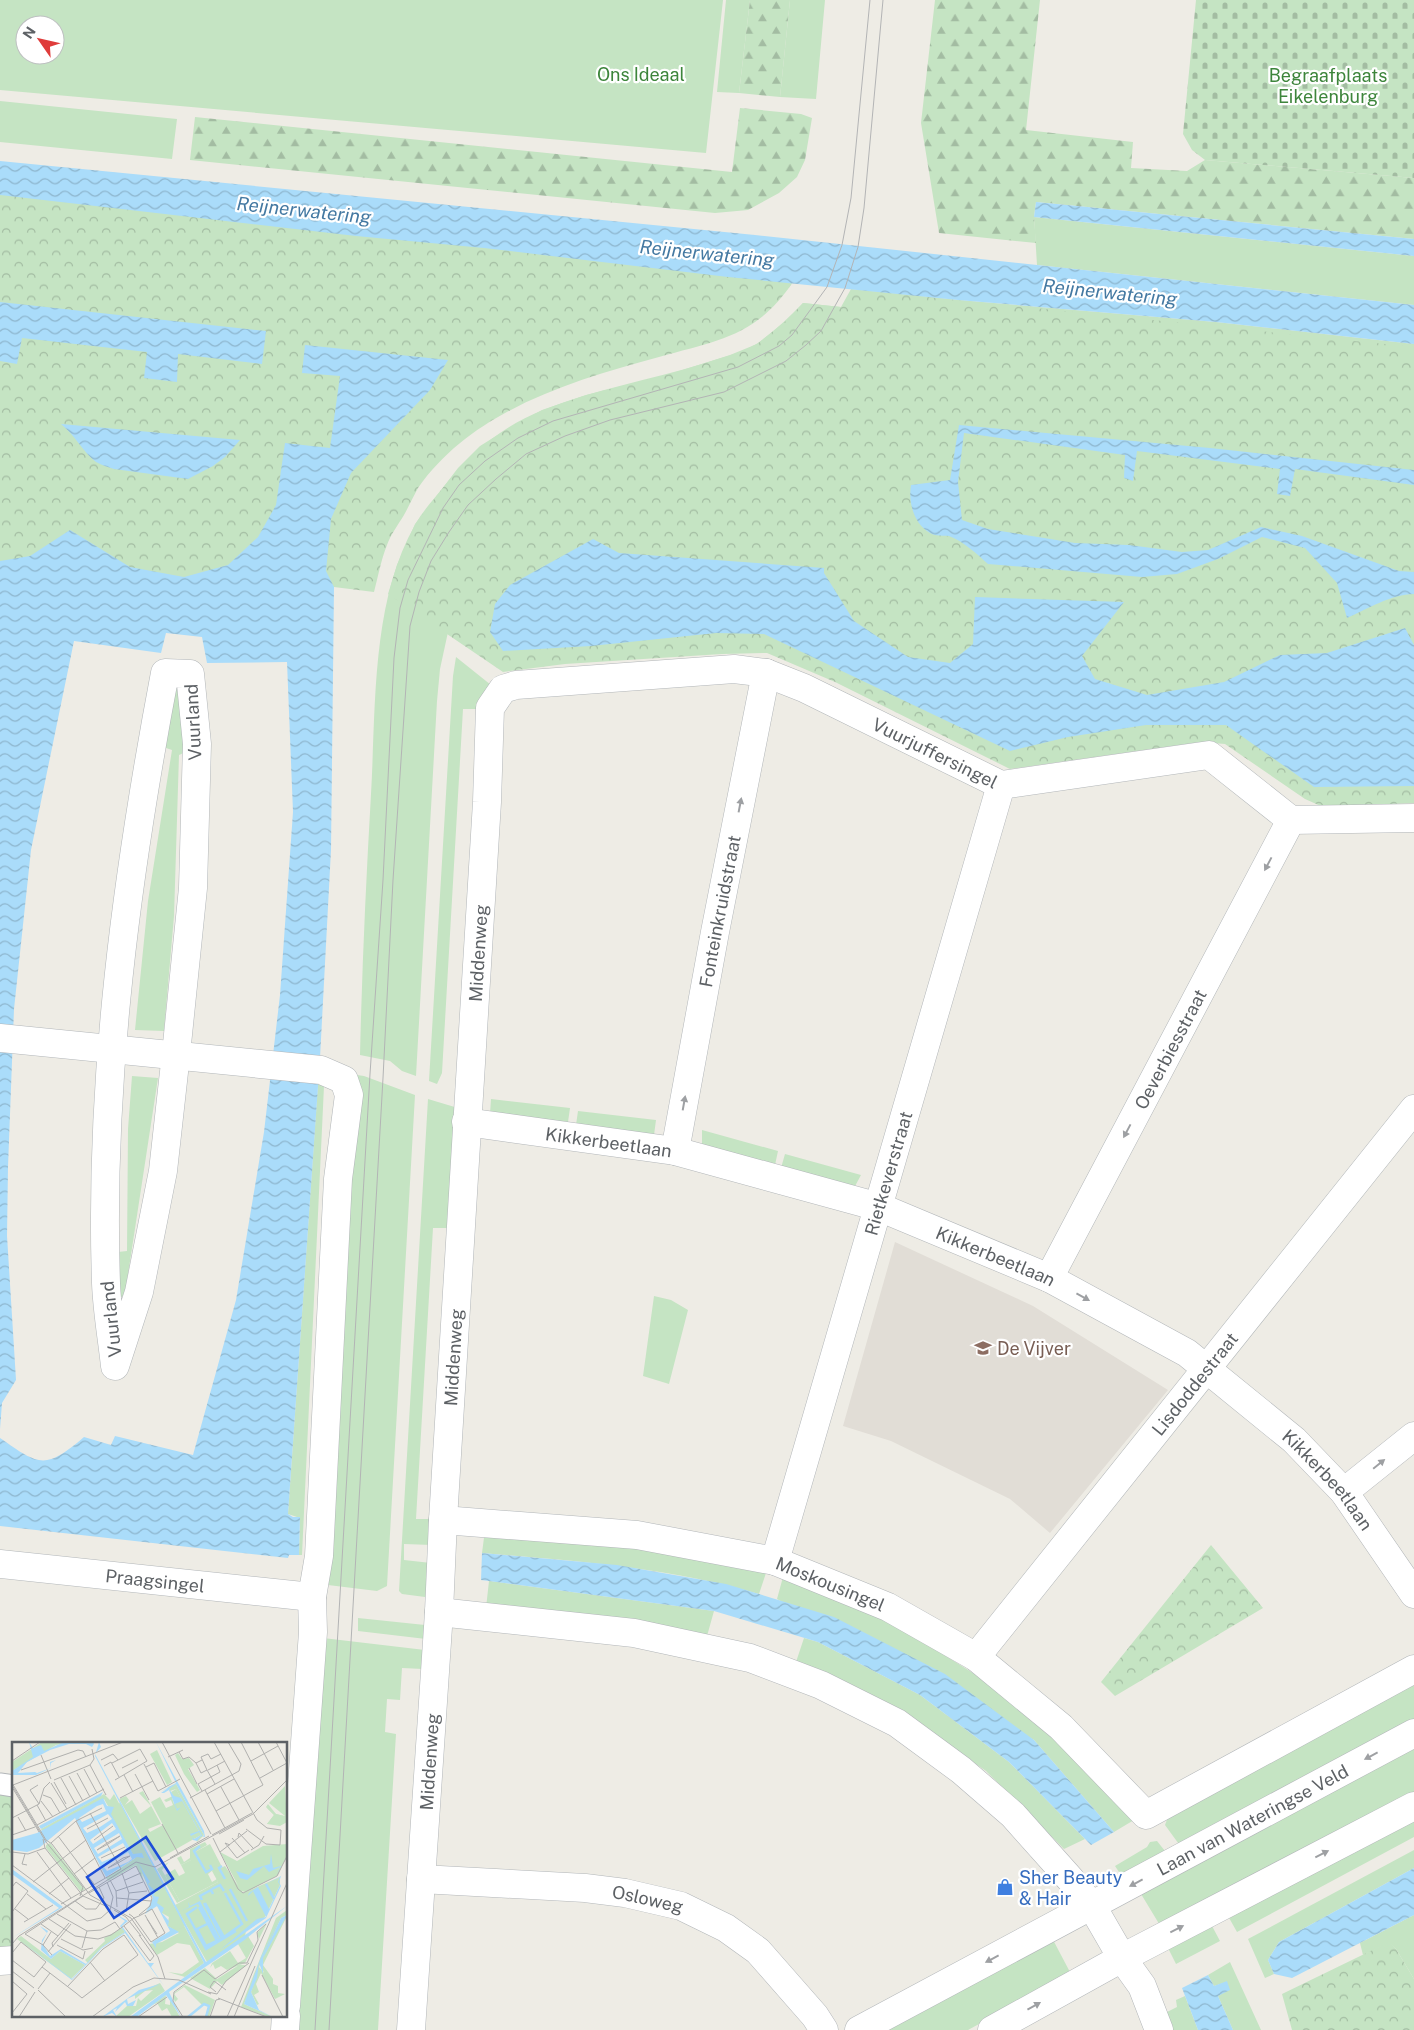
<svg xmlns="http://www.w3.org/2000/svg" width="1414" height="2030" viewBox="0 0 1414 2030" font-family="'Public Sans',sans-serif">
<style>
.education{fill:#e1ddd6}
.green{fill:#c5e4c3;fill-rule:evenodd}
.forest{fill:url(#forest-firs)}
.cemetery{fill:url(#cemetery-stones)}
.park{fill:url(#park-crowns)}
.water{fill:url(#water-waves)}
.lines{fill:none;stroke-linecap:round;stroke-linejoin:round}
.pedestrian-casing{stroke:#b2b6b9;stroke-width:23}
.minor-casing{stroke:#b2b6b9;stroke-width:29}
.tertiary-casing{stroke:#b2b6b9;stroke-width:29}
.pedestrian{stroke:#fff;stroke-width:21}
.minor{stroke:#fff;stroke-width:28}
.tertiary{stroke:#fff;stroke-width:28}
.tram{stroke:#b3b4b5;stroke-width:1}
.oneway{fill:#9ea0a3}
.labels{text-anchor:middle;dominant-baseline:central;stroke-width:4.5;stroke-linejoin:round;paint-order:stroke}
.park-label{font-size:18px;fill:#3d853b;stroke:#fff}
.street-label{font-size:18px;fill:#5d6165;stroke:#fff}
.education-label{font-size:18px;fill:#785e54;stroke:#fff;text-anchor:start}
.shop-label{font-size:18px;fill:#366cbe;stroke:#fff;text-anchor:start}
.water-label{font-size:19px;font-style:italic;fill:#4479a2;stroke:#fff}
.inset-river{fill:none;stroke:#aadcfa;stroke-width:2.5}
.inset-road{fill:none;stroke:#b0b0ae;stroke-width:1}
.view{fill:#1d4ed8;fill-opacity:0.15;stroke:#1d4ed8;stroke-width:2.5}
.inset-edge{fill:none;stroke:#5d6165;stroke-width:2.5}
</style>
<defs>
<pattern id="forest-firs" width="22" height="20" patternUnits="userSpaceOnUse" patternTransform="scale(1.25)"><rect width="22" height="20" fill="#c5e4c3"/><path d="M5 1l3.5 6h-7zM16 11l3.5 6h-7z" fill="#a3bca2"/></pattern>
<pattern id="cemetery-stones" width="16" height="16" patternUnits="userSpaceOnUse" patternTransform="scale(1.25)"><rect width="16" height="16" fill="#c5e4c3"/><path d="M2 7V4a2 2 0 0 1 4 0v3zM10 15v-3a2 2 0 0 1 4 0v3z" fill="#a3bca2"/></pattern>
<pattern id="park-crowns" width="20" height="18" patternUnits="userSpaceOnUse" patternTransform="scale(1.25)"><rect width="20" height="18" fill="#c5e4c3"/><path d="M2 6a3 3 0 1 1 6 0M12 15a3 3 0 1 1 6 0" fill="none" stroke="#a3bca2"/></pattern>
<pattern id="water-waves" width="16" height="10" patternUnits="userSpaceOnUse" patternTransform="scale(1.25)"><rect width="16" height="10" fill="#aadcfa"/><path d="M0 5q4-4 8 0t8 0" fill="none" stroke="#8eb6ce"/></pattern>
</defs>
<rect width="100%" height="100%" fill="#eeece5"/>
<!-- education -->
<path class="education" d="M895,1242L1033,1306L1168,1390L1050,1533L1010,1499L891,1441L843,1426Z"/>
<!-- green -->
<path class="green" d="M0,0H723L706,153L0,90ZM25,25H55V55H25Z
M726,0H750L739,93L717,92Z
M790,0H825L816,99L780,97Z
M0,101L177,119L172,159L0,142Z
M1034,217L1414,256V305L1037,265Z
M851,289L958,300L1216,322L1414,344V357Z
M803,303L841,307L448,632L440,669L437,701L416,1076L402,1071L390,1061L360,1055C362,968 366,881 371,794C376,708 371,602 415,525C422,512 433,500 442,489C470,453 501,427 543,410C595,389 650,380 702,364C721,358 742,353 758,343C775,331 789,317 803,303Z
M456,657L491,685L480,709H463L442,1073L437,1084L429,1081L453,676Z
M180,686L186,752L179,755L174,916L164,1031L135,1030L148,901L172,750L163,747L176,689Z
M357,1075L364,1076L415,1095L387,1586L377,1591L328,1585L355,1077Z
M132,1076L158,1078L125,1294L118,1300V1252L127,1251L128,1129Z
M318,1084L324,1086L302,1555H299L300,1518L288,1514Z
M428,1099L458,1108L451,1228H433L416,1519H434L432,1545L404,1544V1560L431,1563L428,1596L425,1597L402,1594L399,1591Z
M491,1099L570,1108L568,1122L490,1114Z
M578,1111L656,1120L654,1135L576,1125Z
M702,1130L778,1151L775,1165L702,1145Z
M785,1154L861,1175L854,1188L781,1168Z
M654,1296L671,1300L688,1310L669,1384L643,1376Z
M485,1530L619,1540L766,1573L759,1594C669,1567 575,1561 482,1553Z
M783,1577L898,1626L1008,1695L1064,1744L1134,1820L1114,1832L1034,1740L777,1599Z
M489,1581L714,1611L707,1636L486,1608Z
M358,1618L425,1625L426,1639L358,1631Z
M323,1638L425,1650L423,1669L402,1668L400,1700L387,1699L385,1732L396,1734L378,2030H298Z
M804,1638L818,1642L920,1695L1009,1762L1085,1839L1064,1849L986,1771L906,1716L796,1662Z
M1414,1685V1725L1181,1847L1165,1825L1168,1817Z
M1414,1743V1796L1161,1927L1138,1889Z
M1414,1817V1837L1237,1932L1228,1916Z
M1157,1841L1169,1856L1123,1878L1115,1866L1147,1847L1150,1842Z
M1414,1850V1868L1279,1942L1268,1960L1274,1974L1265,1978L1248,1939Z
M1414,1915V1979L1396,1949L1389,1943L1363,1955L1360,1943Z
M1212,1926L1220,1941L1176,1964L1168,1948Z
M1051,1936L1071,1974L968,2030H879Z
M1230,1962L1261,2030H1233L1218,1996L1227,1982L1214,1986L1208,1975Z
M1185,1996L1198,2030H1171L1165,2013L1177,2007L1176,2000Z"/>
<!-- forest -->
<path class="forest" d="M750,0H790L780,97L739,93Z
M935,0H1040L1026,130L1133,142L1131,168L1187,171L1205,160L1414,178V239L1036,202L1034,217L1036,243L939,233L921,123Z
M740,108L801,114L812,118L805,160L797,177L779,193L748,210L715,213L190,160L195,117L732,172Z"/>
<!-- cemetery -->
<path class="cemetery" d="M1196,0H1414V178L1205,160L1192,150L1183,134Z"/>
<!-- park -->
<path class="park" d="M0,189L793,282C756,337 718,340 659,357C571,381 473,410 418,488C413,497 409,506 404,515C398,525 391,534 387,545C381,560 378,577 374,592L334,587L283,601L0,580Z
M851,289L1414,347V803L1323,807L1305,799L1225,744L1201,742L1010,769L835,682L767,653L722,654L565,664L503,672L388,594L397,565L415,524L458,468L480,446L509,428L542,410L586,395L670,374L730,355L757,344L787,320L803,303L841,307Z
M1211,1545L1263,1608L1115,1696L1101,1682Z
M0,1784L14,1786V1960L0,1961Z
M1389,1942L1396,1949L1414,1979V2030H1292L1282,1994Z"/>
<!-- water -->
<path class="water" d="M0,161L755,235L1414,305V344L1216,322L958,300L728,277L484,248L356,236L0,195Z
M1036,202L1414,239V256L1034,217Z
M0,302L266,331L262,364L178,354L177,382L144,378L147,352L22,338L17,364L0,361Z
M305,345L448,360L430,390L351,473L331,519L326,571L334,587L331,850L320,1058L288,1514L293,1517H300L299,1555H289L288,1558L0,1526V1438C40,1466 45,1470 84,1437L111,1445L115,1436L193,1455L236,1300L264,1132L280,995L293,812L287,662L207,663L202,637L166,633L161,653L74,641L31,850L14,1009L8,1167L7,1236L16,1380L2,1403L0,1429V561L30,556L70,530L130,567L184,577L228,565L258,537L276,505L285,443L330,448L340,376L302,373Z
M61,424L240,440L225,457L213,466L188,479L114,469C108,467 101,465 96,462C83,452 75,435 61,424Z
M959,425L1210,448L1414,470V485L1295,469L1290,496L1277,494L1280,469L1137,451L1133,481L1124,478L1125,455L964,433L958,482L962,520L988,529L1075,543L1129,545L1182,552L1208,550L1261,527L1302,536L1399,571L1414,572V594C1392,594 1367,609 1347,618L1337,583L1305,548L1262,537L1218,559L1177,574L1142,577L988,564C977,554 963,541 949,536C943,535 936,537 930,533C914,524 908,503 911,485L950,480Z
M593,539L619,553L824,568V573L854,621L908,657L950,663L973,644L975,597L1124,602L1082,656L1095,679L1147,695L1224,682L1280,655L1327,653L1405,628L1414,645V786L1314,787L1226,725H1146L1068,737L1010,751L764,634L716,633L591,646L503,651L490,632L495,604L510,585Z
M482,1553L617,1565L726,1584L834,1617L945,1674L1034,1740L1114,1832L1091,1845L1009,1762L920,1695L818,1642L714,1611L481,1580Z
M1414,1868V1915L1292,1978L1274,1974L1268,1960L1279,1942Z
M1208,1975L1214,1986L1227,1981L1230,1990L1218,1996L1233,2030H1198L1182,1988Z"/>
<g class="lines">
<!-- pedestrian casing -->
<g class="pedestrian-casing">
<path id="pedestrian" d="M0,1784L14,1786"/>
</g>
<!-- minor casing -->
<g class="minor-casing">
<g id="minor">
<path d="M165,673L190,674L197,744L193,888L176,1054L163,1171L139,1292L115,1366C112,1338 107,1311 106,1283C99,1079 127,873 165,673Z"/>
<path d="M0,1038L321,1070L344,1080L349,1095L338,1179L319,1556L312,1597L313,1632L286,2006"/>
<path id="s1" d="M466,1122L675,1151L879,1207L1049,1278L1187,1353L1294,1440L1344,1492L1414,1594"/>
<path id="s2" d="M675,1151L715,932L766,673"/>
<path id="s3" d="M1049,1278L1291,820"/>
<path d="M1344,1492L1414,1436"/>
<path id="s4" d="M443,1520L637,1535L775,1561L888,1607L976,1657L1061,1727L1146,1815L1414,1669"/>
<path id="s5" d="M775,1561L1001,785"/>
<path id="s6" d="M0,1564L312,1597"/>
<path d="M439,1612L634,1633L750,1658L821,1685L897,1723L961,1770L1013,1815L1071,1880L1092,1906L1122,1958L1142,1986L1159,2030"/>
<path id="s7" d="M976,1657L1414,1109"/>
<path id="s8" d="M421,1879L585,1888L625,1893L681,1906L726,1928L758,1951L815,2016L824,2030"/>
<path d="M0,1961L14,1960"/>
<path d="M285,2030L286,2016"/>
<path id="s9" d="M411,2030L439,1612L443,1520L487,802L490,708L503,689L516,685L734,669L766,673L804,688L1001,785L1209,755L1291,820L1414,818"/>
</g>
</g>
<!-- tertiary casing -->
<g class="tertiary-casing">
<g id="tertiary">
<path id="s10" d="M859,2030L1414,1733"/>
<path d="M992,2030L1122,1958L1414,1806"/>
</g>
</g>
<!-- pedestrian -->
<use href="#pedestrian" class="pedestrian"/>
<!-- minor -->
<use href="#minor" class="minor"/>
<!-- tertiary -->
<use href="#tertiary" class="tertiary"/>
<!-- tram -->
<path class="tram" d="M315,2030L370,1074L383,880L394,658L400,608L408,580L443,508L459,485L485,461L518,438L553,421L738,367L779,346L792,335L827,287L842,245L851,198L870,0
M329,2030L383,1078L393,880L410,626L419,592L431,561L449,532L468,505L496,479L526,454L565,436L610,420L724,392L786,361L806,345L821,331L845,288L858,247L864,208L883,0"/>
</g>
<!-- one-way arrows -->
<defs><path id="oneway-solid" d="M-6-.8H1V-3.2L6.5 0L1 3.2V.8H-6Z" transform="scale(1.25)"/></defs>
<g class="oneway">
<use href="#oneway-solid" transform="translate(740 805) rotate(-79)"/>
<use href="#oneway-solid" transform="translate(1268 864) rotate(118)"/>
<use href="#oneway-solid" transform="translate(684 1103) rotate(-80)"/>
<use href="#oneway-solid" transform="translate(1127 1131) rotate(118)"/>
<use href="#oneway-solid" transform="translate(1083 1297) rotate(29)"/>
<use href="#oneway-solid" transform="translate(1379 1464) rotate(-39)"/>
<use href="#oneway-solid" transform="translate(1371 1756) rotate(152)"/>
<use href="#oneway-solid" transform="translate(1322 1854) rotate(-27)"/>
<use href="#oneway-solid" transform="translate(1136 1883) rotate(152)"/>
<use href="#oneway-solid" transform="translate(1177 1929) rotate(-27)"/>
<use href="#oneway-solid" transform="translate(992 1959) rotate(152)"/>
<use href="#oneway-solid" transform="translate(1034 2006) rotate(-29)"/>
</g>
<!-- icons -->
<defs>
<g id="school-bare" transform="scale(1.35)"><path d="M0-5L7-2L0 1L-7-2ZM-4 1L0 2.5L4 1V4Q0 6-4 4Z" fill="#8d6e63" stroke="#fff" stroke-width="2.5" paint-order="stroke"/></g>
<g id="shop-bare" transform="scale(1.35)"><path d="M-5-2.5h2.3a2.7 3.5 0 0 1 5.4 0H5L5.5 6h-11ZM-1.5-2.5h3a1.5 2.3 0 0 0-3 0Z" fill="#3f7fe0" stroke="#fff" stroke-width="2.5" paint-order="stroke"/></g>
</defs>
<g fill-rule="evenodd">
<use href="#school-bare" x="983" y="1348"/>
<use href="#shop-bare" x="1005" y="1887"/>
</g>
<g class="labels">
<!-- park labels -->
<g class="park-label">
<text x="641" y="74">Ons Ideaal</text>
<text x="1328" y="75">Begraafplaats<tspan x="1328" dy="21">Eikelenburg</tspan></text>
</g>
<!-- street labels -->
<g class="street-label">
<text transform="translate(193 722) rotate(-93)">Vuurland</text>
<text stroke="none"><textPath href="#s9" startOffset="1799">Vuurjuffersingel</textPath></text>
<text stroke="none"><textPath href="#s2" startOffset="244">Fonteinkruidstraat</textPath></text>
<text stroke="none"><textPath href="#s9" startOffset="1079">Middenweg</textPath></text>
<text stroke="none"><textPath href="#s3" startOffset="259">Oeverbiesstraat</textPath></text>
<text stroke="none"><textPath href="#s1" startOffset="144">Kikkerbeetlaan</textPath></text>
<text stroke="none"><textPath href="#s5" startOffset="404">Rietkeverstraat</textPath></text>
<text stroke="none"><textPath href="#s1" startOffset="549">Kikkerbeetlaan</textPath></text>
<text transform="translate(111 1319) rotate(-96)">Vuurland</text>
<text stroke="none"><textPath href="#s9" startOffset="674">Middenweg</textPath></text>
<text stroke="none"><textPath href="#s7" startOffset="350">Lisdoddestraat</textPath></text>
<text stroke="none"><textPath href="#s1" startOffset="954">Kikkerbeetlaan</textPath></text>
<text stroke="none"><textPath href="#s6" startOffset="156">Praagsingel</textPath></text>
<text stroke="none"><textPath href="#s4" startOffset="395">Moskousingel</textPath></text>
<text stroke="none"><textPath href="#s9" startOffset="269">Middenweg</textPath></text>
<text stroke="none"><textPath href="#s10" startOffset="446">Laan van Wateringse Veld</textPath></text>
<text stroke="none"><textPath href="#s8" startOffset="228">Osloweg</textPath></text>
</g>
<!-- education labels -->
<g class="education-label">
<text x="997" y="1348">De Vijver</text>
</g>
<!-- shop labels -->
<g class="shop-label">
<text x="1019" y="1877">Sher Beauty<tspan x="1019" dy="21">&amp; Hair</tspan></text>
</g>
<!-- water labels -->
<g class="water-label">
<text transform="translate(304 210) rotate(6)">Reijnerwatering</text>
<text transform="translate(707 253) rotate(6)">Reijnerwatering</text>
<text transform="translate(1110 292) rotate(6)">Reijnerwatering</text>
</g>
</g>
<!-- overview -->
<g transform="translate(12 1742)">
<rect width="275" height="275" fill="#eeece5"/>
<path d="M145,8L160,40L155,43L138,12ZM273,44L275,80L255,82L262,73L254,65L264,72L273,74L257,61ZM164,47L169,56H160L162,62L170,58L189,93L143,119L107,57L114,54L117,58L113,63L120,58L128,72L139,64L127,51L131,49L149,82L136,87L138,90L151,83L139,60L148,55L154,66L161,63L159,58L154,60L152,58L161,54L159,50ZM92,52L98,58L102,52L192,221L173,235L156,230L148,214L156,230L170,232L187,220L178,203L165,201L145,213L137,202L150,200L167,191L156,184L157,175L150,171L130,130L131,140L124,123L96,139L94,136L125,115L92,57L30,89L29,87ZM198,102L210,125L193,128L183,110ZM275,168V173L269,176L247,225L252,231L249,223L251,216L270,177L275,174L251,223L261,237V242L266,244V251L273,252L263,257L249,231L244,242L247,250L242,253L247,262L245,263L239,250L244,235L232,262L261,275H256L229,265L264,176ZM255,181L234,223L210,243L205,239L198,247L178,236L193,226L205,237L227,223H234L247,197L245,191ZM110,186L113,190L90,205L76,221L73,218L93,199L92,196ZM9,194L39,217L48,209L73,223L59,237L5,197ZM236,194L242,204L233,221L215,228L209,224L203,227L201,222L198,226L200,221L218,209L226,221L234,216L226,202ZM148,241L153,249L116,275L104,274L115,264H124L126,256L129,259L141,248L133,249L123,257V252ZM173,243L203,258L197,275H193L197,263H190L172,245L162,252L166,257L163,260L161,255L162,251ZM154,253L153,262L158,263V258L168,275H160L155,266L150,269L145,261L140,263Z" fill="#c5e4c3"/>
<path d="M164,42L192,93L185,100L184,97L189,93L164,47L158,49L156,45ZM193,100L195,103L183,110L187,118L193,128L204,123L212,137L201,128L196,132L200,140L205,137L206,140L165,161L145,127L157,120L150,128L167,158L179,118L169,123L165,116L169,114L172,120L178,116V107Z" fill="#c5e4c3"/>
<path d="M179,118L193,143L167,158L153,133L163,127L167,134L173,131L169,123Z" fill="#c5e4c3"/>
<path d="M30,0H69L44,3L0,29V20ZM166,11L170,17L177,16L182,23L176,27L188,48L185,50L172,32L163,13ZM108,61L173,184L166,188L156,184L157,174L145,164L141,165V156L124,118L96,68ZM256,62L264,72L275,75V80L268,84L255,82L262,73L254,65ZM38,101L73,147L69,150L34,106V103ZM275,102V113L266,133L234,150L229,149L208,110L225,119L251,104ZM204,123L206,127L213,124L231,151L268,135V143L253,175L234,188L233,195L195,220L163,163L206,140L200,129Z" fill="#c5e4c3"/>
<path d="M17,0L21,6L29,3L32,9L50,1L81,0L82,2L80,5L74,2H57L38,8L15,20L6,31L23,30L25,31L39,26L38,20L44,18L39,21V26L24,33H0V29L21,15ZM87,0L89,5L83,12L194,220L275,164L231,199L157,250L169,275L154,253L126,274L118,275L192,221L83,14ZM144,0L192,89L193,95L189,94L185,99L181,98L180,95L182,97L189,93L187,90L179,94L178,92L187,89L170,59L163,62L165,67L169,65L165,69L157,48L152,51H149L156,46L148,50L164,41ZM164,42L192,93L191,95L169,56L162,54L157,47ZM91,50L89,54L29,87L27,84ZM91,56L95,64L102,65L99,72L121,112L130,111L132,116L125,115L94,135L63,76L27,106L15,110L0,108V98L25,91ZM85,64L91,62L94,69L70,80L67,76ZM96,72L100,77L88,85L75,91L71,86ZM100,81L104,87L81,102L78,98ZM107,91L110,97L86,112L82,106ZM111,101L115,108L109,112L90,120L86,115ZM116,110L120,117L116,120L95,129L92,125ZM259,112L261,126L269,124L265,133L249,141L265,133L268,125L257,130L252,124L235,138L228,136L224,129L237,133L241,127L258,122ZM275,117L267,140L269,144L254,176L208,208L245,177L254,175L241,149L236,154L237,151L246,145L257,167L268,143L266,140L268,135L248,145L269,134ZM127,122L138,140L136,142L143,149L142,154L147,155L145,161L152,166L150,171L157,179L156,184L167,190L144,202V206L140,200L158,189L145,164L133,172L141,156ZM0,127L51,165L0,196L47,166L0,132ZM188,159L208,196L205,197L186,162L169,169L177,165L176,160L178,164ZM102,171L116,179L110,184L136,221H142L139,225L152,244L113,191L90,206L60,238L8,198L60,237L73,223L48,209L39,217L29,208L30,198L35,191L28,184L36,189L30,201L38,214L49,207L74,222L90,205L113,190L108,184L113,179ZM275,173L251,216V232L247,221L245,236L239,250L247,268L261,275L232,262L249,215L268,175L248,220L269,176ZM148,242L115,257L116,262L124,258L121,264H115L113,260L103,270L105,266L101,268L105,275L100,271L90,275L127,248Z" fill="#aadcfa" fill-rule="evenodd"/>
<path class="inset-river" d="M188,104L182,109L194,130L200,127L198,123M210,124L207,126L213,137M254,142L262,157M200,147L208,143L212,149M218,147L235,179M190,158L188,154L199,148L201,152M192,161L210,196M193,161L212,195L230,182L213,151M185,165L175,172L194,207L224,189M187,165L205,199M195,182L185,187L194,204L209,197M176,275L192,262L197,264L194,275"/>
<path class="inset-road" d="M150,0L199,92M202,0L245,78L255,86L269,88L268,103L254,102L234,87M246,0L261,28M167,10L171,17L177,15L184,21M29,13L39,37M156,15L171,8M89,18L101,12L106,18M190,18L184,21L189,31L195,28L203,42M0,19L28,0M239,19L266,4M100,21L128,7L135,19L103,38M132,22L146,49L168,37M78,23L94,53M92,24L99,20L107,35M134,25L142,21L154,45M110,26L126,18M177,26L185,42M72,27L85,51M9,28L66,8L71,9L74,15M195,28L189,15L196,12L199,17L209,12M196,28L213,19M65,31L78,55M123,32L137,58M112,33L121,50M57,34L71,59M49,36L64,63M248,36L275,21L264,0M42,38L78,23L82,17L80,7M42,40L54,62M0,41L34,98L40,102L78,153L119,176L146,215L153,237M39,41L55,67M0,43L34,100L71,145L68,154M1,43L111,0M26,43L18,48L27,62M0,45L27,90M209,45L227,78M193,48L213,86M190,49L186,42L208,30L205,23M195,52L222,37M31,53L39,56L48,71M108,56L141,39M178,56L227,29L229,22L216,0M29,59L41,75M25,63L34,79M204,69L251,43L229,0M6,75L14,89M0,76L27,62L32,46L38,40M64,79L90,66M150,82L166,111M25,83L92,47M75,87L96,76M207,92L232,78M0,93L23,85M200,93L240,71M46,94L82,142M108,94L96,102L85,108L95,101ZM226,95L227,91L241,106M201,96L226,147L231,151L265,134L275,114M220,96L233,111M31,97L33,106L71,154L96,165M82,98L101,84M39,101L64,79L93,136M218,103L213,101L225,116L237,108M239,108L247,103L252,94M0,110L16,112L33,106M25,110L59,156M208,110L235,89M13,112L10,122L15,123M118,114L106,121L96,126L111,116ZM89,116L113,105M158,116L197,94M0,123L75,179L89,176L98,168L101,155L95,140M110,131L117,151L114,170M62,132L83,116M98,138L104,149L105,165M113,138L129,131M21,140L74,98M0,145L4,140L16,149L0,170M104,149L131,140M77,151L124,124L140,156L138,164L127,173M117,151L135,149M15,152L34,167M37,152L57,136M105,156L139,159M63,159L74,167H84L92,156L87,145M49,162L109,127L78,71M3,167L16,177M102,168L114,175L129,194M45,172L75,189L89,188L103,180L108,187M133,173L146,196M37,177L63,194L86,197L99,193L109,186L122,176L127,174L140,167L153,191L139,200L122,176L120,174L117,172M135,177L145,192M12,180L41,163M29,182L46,194M112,184L138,219L142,214L127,193M39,190L31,203L40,213M49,197L71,208L81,206M0,202L7,194L124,120L143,125L241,72L275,38M31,203L13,192L71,154M45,203L71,217L73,209M41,205L40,201L57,181M70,206L75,189M36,210L59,182M0,211L9,200L34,220L22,235L0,218M78,220L93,239M30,225L64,251L70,256L126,213L112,193L91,207L55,245M0,229L22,246M250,233L271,275M0,239L15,252L0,271M26,247L38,231M26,248L54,275M196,250L205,252L214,239L237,221M204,250L198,245L202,239L214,248M206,256L239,269M239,269L255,275M7,275L23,250M80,275L121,245L142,236L167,238L199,252M126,275L155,255M171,275L161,259L162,250L192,228L203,237L227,221H235L246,198L245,190L254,182M198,275L204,258L208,257M215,275L275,141M222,275L243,224"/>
<path class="view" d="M134,95L161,137L102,176L75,135Z"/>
<rect width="275" height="275" class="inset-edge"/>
</g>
<!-- north arrow -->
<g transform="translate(40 40) rotate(304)"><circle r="24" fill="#ffffff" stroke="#bec0c1"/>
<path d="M0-4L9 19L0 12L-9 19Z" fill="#df3c3b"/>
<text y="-8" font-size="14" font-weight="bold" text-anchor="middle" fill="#5d6165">N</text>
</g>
</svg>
